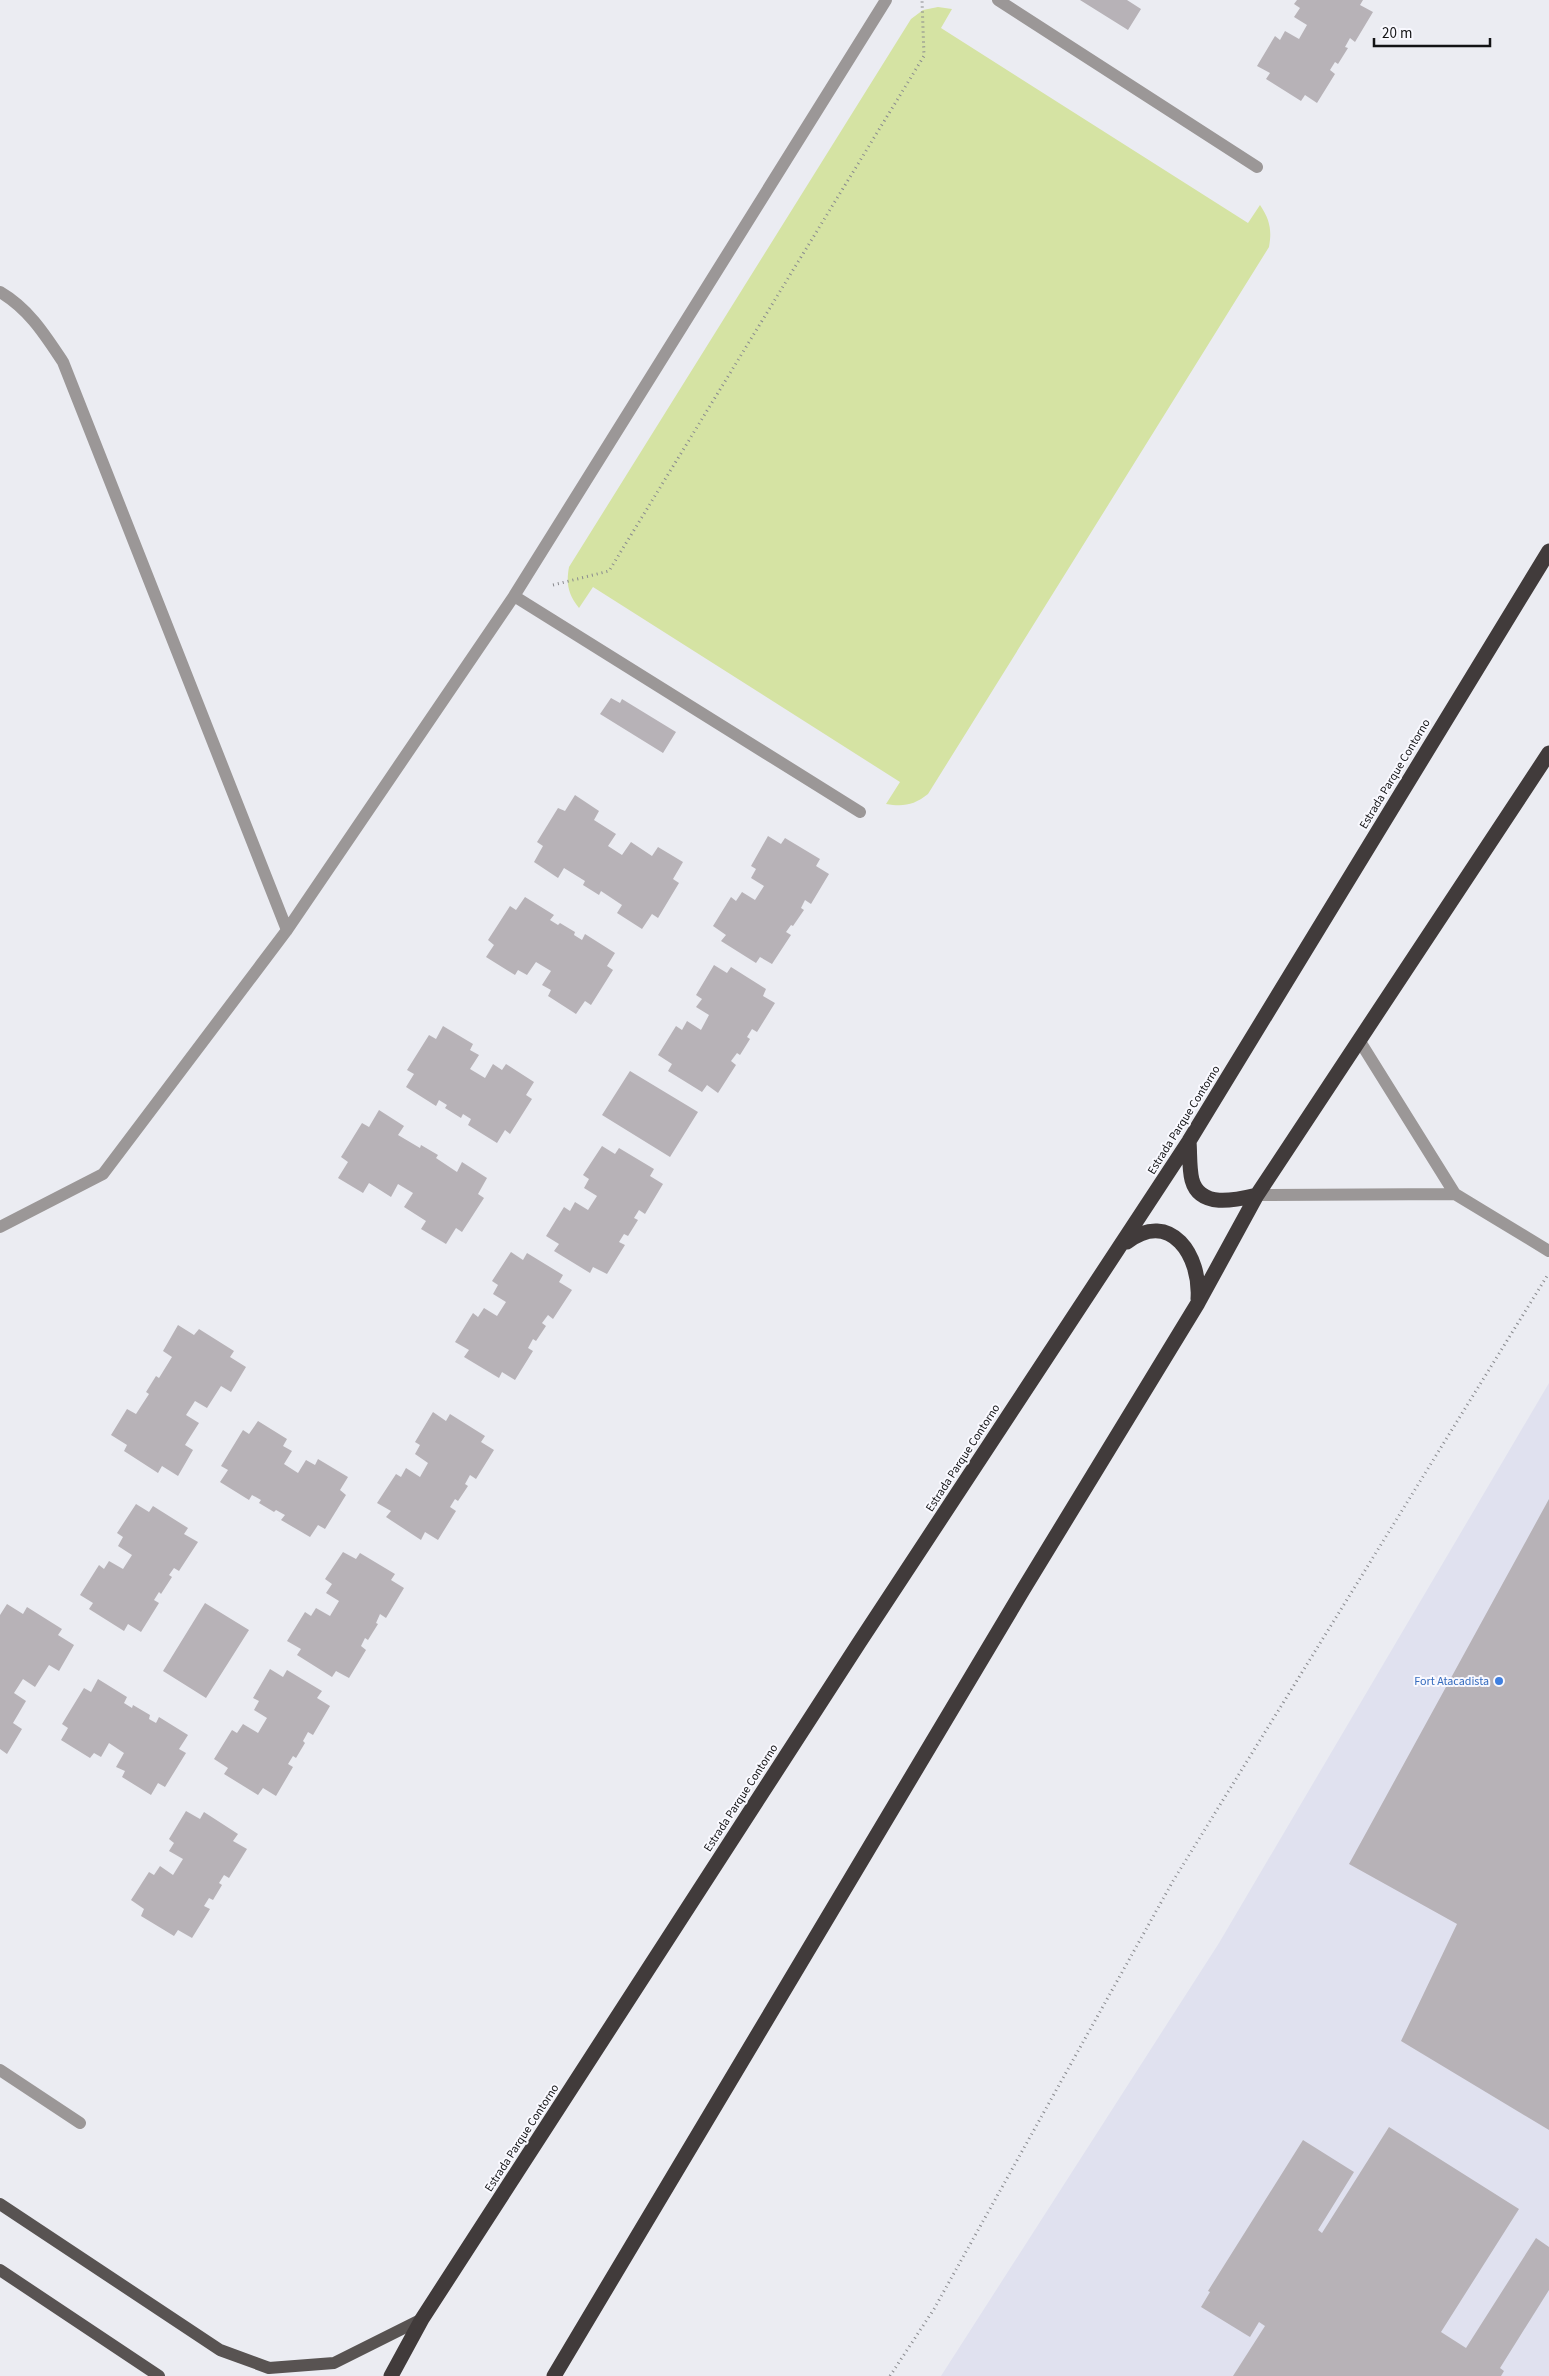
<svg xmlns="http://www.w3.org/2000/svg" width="1549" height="2376" viewBox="0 0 1549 2376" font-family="'Source Sans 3',sans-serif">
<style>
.built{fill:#e0e1ef}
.green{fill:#d5e3a3}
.building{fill:#b7b2b7}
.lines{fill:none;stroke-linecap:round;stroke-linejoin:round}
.path{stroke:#898a8e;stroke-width:3;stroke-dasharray:1 4;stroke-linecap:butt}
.minor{stroke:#9b9797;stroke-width:12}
.major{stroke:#585352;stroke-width:12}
.highway{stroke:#413b3b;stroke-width:15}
.shop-dot{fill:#3f7fe0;stroke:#f9f9ff;stroke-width:2}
.labels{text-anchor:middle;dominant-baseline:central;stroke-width:4;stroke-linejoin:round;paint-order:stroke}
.street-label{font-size:12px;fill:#131315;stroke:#f9f9ff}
.shop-label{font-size:12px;fill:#366cbe;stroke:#f9f9ff;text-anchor:end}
</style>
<rect width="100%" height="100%" fill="#ebecf2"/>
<!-- built -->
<path class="built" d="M1549,1383V2376H941L1219,1943Z"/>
<!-- green -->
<path class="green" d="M938,7L952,9L941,28L1248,223L1260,205C1270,220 1272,230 1269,247L928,794C914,805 904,807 886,804L900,782L593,587L579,608C568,594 566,584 569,567L911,19L923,10Z"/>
<!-- building -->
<path class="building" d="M1080,0H1127L1141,9L1128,30Z
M1297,0H1363L1360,5L1373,12L1355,42L1350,38L1345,47L1348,48L1338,64L1335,62L1330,70L1335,74L1317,103L1305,95L1301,101L1266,79L1270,73L1257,66L1275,36L1280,40L1285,31L1299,39L1307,25L1294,17L1300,8L1294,4Z
M611,698L620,703L622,699L676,732L663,753L600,714Z
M575,795L599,811L594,820L616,834L608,846L622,855L631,842L652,856L658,847L683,862L673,879L679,883L658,918L652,914L642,929L617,913L622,905L601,891L599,895L583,885L585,881L564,868L558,878L534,862L543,846L537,842L558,808L565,811Z
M768,836L781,844L785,838L820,859L816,866L829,874L811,904L805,900L801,908L804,910L793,926L791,925L786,932L791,935L772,964L760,957L756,963L721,941L726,935L713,926L731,897L736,901L742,892L755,900L764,886L751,878L756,869L751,866Z
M525,897L554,915L550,920L558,925L560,923L575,932L574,935L582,940L585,934L615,953L607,966L613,970L591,1005L585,1001L576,1014L548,996L551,990L542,985L551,971L536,962L527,975L518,970L515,975L486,957L494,945L488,940L510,906L516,910Z
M714,965L727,973L731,967L766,989L763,996L775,1003L757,1032L752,1029L747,1037L750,1039L740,1055L737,1053L731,1061L736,1065L718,1093L707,1085L702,1092L668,1071L672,1064L658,1055L676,1026L682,1030L687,1021L701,1030L709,1015L696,1007L702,999L696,995Z
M443,1026L473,1044L470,1050L479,1055L470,1069L485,1078L493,1064L502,1070L506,1064L534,1082L526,1095L532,1099L510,1134L505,1130L497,1143L468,1125L471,1119L463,1114L461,1118L445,1108L447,1105L439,1100L436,1106L406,1087L414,1074L407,1070L429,1035L436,1039Z
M630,1071L698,1112L670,1157L602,1115Z
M379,1110L404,1126L398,1135L420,1148L421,1145L438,1155L436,1158L457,1172L462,1162L487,1178L478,1194L484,1198L462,1232L456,1228L446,1244L421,1229L426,1221L404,1207L413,1193L398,1184L391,1197L369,1183L363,1193L338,1178L348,1162L341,1157L362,1123L369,1127Z
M602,1146L615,1154L619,1148L654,1169L650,1176L663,1184L645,1214L639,1210L634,1218L638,1220L628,1236L624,1234L619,1242L625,1245L607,1274L593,1267L590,1273L554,1251L559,1244L546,1236L564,1207L570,1211L575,1202L588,1210L597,1196L584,1188L589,1179L583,1175Z
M511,1252L523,1260L527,1253L563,1275L559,1282L572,1290L553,1319L548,1315L542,1323L546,1326L536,1341L533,1339L528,1348L533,1351L515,1380L502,1372L499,1378L464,1357L469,1350L455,1342L473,1313L478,1317L484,1308L497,1316L506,1302L493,1294L498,1285L492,1281Z
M178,1325L194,1335L199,1329L234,1351L230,1357L246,1367L231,1392L221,1386L207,1408L195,1401L186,1415L199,1423L185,1445L193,1450L178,1476L162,1466L158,1473L124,1451L127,1445L111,1435L127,1409L136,1414L149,1394L146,1392L156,1376L159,1378L172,1357L163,1351Z
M433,1412L446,1421L450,1414L485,1436L481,1442L494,1450L476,1479L470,1475L465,1484L468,1486L458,1501L455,1499L450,1507L456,1511L438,1540L425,1532L421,1540L386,1517L391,1511L377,1503L396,1474L401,1477L406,1468L420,1477L428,1463L415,1454L420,1445L415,1442Z
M258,1421L287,1439L283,1446L292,1451L284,1464L298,1473L306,1460L315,1465L318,1459L348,1477L340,1490L346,1495L325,1529L318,1525L310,1537L281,1520L285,1515L276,1510L274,1512L259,1503L261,1500L252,1495L249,1500L220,1482L228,1470L221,1466L243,1430L249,1434Z
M1549,1499V2130L1401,2041L1457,1924L1349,1864Z
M136,1504L149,1512L153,1506L188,1528L184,1534L198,1542L179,1571L174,1568L169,1575L172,1577L161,1594L159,1592L154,1600L159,1603L141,1632L128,1624L124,1631L89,1609L93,1603L80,1595L99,1565L104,1569L109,1561L123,1569L132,1555L118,1546L123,1537L117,1533Z
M343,1552L356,1559L360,1553L395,1574L391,1580L404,1588L386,1618L380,1614L376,1623L378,1624L368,1640L365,1638L361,1646L366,1650L349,1678L336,1671L332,1677L297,1655L301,1649L287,1641L305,1612L311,1616L316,1608L330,1616L339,1601L326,1593L332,1584L325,1579Z
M205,1603L249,1630L206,1698L163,1671Z
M7,1604L23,1614L27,1607L62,1629L58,1635L74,1645L59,1671L49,1665L35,1687L23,1679L14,1693L26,1701L13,1723L22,1729L7,1754L0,1749V1615Z
M270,1669L283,1677L287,1670L322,1691L317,1698L330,1706L313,1735L308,1732L303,1741L305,1743L296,1758L293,1756L288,1764L293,1767L276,1796L263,1788L258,1795L224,1774L228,1768L214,1759L232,1730L237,1733L243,1724L258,1733L267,1718L254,1710L259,1701L253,1698Z
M98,1679L127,1697L124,1703L132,1708L133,1705L150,1715L149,1719L156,1723L159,1717L188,1735L179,1749L186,1753L165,1787L158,1783L151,1795L122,1777L125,1771L116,1767L124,1753L109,1743L101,1757L94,1753L90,1758L61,1740L68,1728L62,1724L84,1688L91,1692Z
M186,1811L200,1819L204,1812L238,1834L233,1841L247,1849L229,1878L224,1875L219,1883L222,1885L213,1900L209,1898L204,1906L210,1909L192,1938L178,1930L174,1936L141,1916L144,1909L131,1900L149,1872L154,1875L160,1866L173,1875L183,1859L169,1851L174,1843L169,1839Z
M1389,2127L1519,2209L1441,2332L1466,2348L1536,2238L1549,2247V2290L1500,2368L1504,2371L1501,2376H1233L1265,2326L1259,2322L1250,2337L1245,2334L1201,2307L1210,2292L1208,2291L1303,2140L1354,2172L1318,2230L1322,2233Z"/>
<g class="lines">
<!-- path -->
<path class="path" d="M553,585L609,571L924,56L922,0
M890,2376L934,2309L1173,1881L1547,1276"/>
<!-- minor -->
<path class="minor" d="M998,0L1257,167
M0,292C29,309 45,335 63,362L287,930
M514,596L860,812
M1359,1040L1455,1194L1549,1251
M1257,1195L1455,1194
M0,1227L103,1174L287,930L514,596L886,0
M0,2070L80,2123"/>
<!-- major -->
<path class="major" d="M0,2204L220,2350L269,2368L334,2363L422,2319
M0,2270L159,2376"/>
<!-- highway -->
<path class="highway" d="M1189,1141C1190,1153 1189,1168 1192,1180C1200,1209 1236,1200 1257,1195
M1127,1242C1171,1209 1201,1256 1198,1299
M391,2376L422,2319L859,1643L1189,1141L1549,551
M554,2376L1023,1590L1198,1303L1257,1195L1549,753"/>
</g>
<!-- markers -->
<circle class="shop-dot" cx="1499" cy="1681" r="5"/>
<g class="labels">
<!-- street labels -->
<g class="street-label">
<text transform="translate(1395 774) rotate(-59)">Estrada Parque Contorno</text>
<text transform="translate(1184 1120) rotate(-58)">Estrada Parque Contorno</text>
<text transform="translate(963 1458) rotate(-57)">Estrada Parque Contorno</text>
<text transform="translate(741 1798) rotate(-57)">Estrada Parque Contorno</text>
<text transform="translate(522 2138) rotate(-57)">Estrada Parque Contorno</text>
</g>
<!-- shop labels -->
<g class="shop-label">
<text x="1489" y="1681">Fort Atacadista</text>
</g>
</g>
<!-- scale -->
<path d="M1374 38v8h116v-8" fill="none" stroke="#131315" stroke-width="2.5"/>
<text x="1382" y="38" font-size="15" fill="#131315" stroke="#f9f9ff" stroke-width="4" paint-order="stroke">20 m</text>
</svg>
